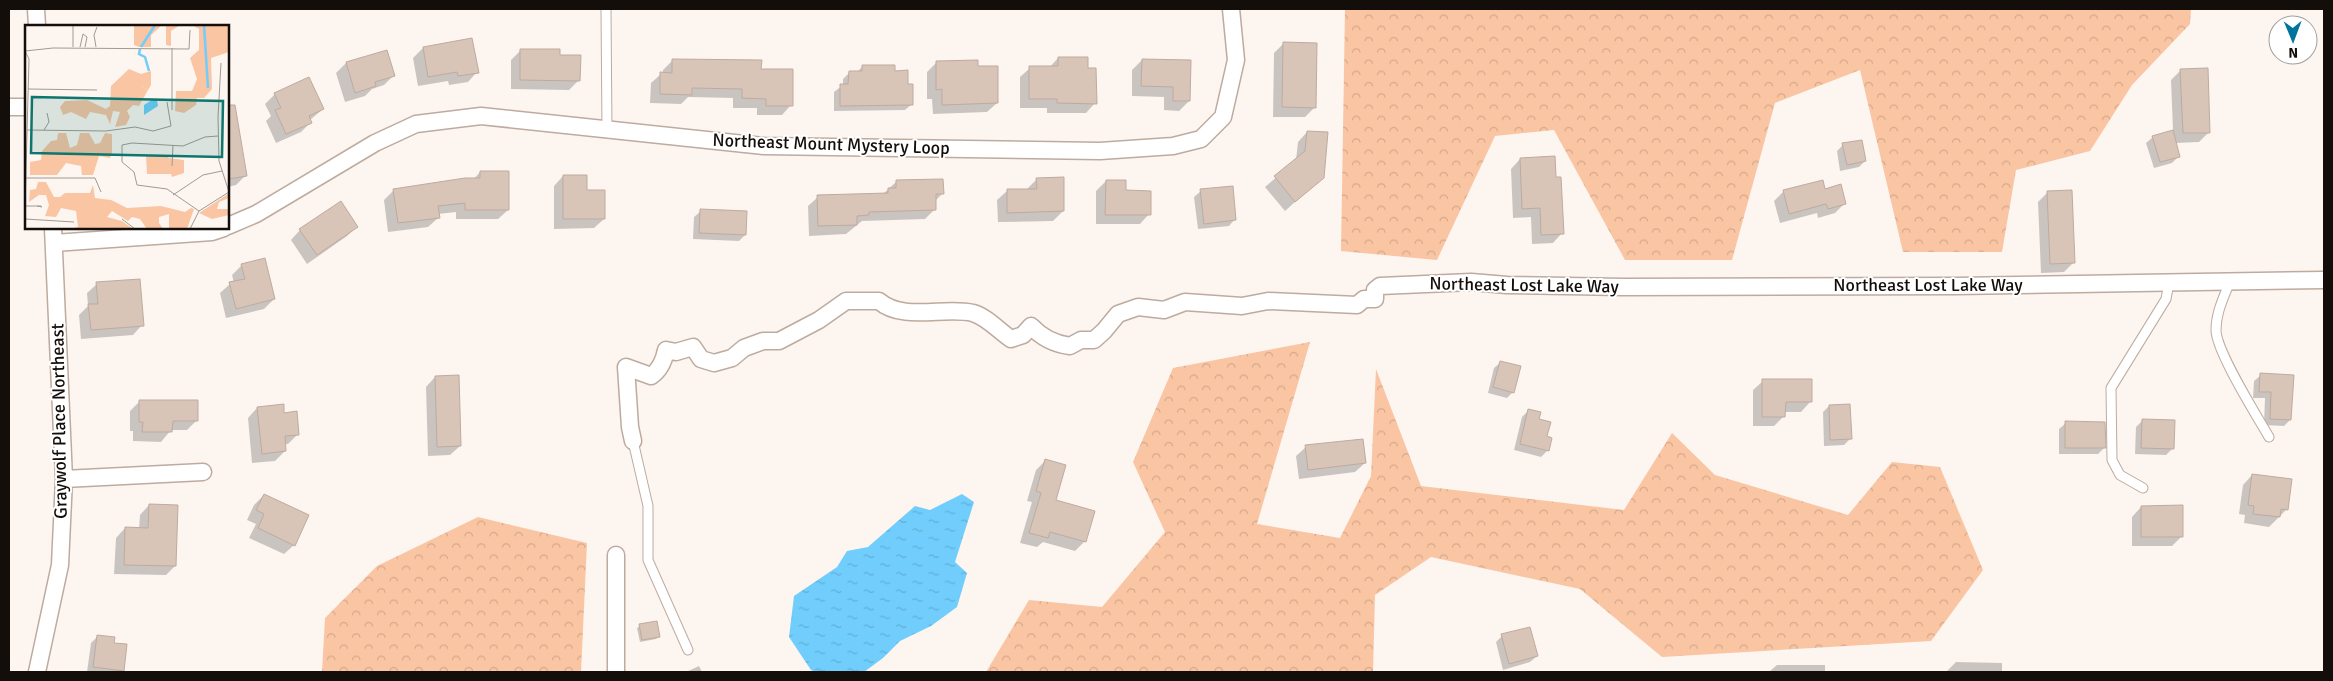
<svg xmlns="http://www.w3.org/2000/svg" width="2333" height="681" viewBox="0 0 2333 681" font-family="Signika,sans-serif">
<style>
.forest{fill:url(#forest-crowns)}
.water{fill:url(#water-ripples)}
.shadow{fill:#0003}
.building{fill:#d8c5b8;stroke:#beab9f}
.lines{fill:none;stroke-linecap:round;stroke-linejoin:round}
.lane-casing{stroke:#bdab9f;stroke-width:11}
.street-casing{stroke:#bdab9f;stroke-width:19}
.lane{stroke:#fff;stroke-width:9}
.street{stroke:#fff;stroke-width:16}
.labels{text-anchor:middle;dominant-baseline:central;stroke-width:4;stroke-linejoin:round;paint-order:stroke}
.street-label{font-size:18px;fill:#140e0a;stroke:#fff}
.inset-river{fill:none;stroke:#70cdfc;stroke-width:2.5}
.inset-road{fill:none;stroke:#a09994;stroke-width:1}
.view{fill:#0f766e;fill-opacity:0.15;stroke:#0f766e;stroke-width:2.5}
.inset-edge{fill:none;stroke:#140e0a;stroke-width:2.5}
</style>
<defs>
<pattern id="forest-crowns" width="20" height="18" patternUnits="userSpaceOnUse" patternTransform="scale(1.25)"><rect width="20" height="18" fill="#fac5a3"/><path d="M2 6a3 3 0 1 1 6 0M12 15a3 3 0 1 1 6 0" fill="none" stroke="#d5a88b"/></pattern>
<pattern id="water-ripples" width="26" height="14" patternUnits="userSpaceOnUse" patternTransform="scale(1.25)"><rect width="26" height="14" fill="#70cdfc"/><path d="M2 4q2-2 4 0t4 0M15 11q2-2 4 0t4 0" fill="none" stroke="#60afd7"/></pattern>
</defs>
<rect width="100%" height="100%" fill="#fdf5f0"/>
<!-- forest -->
<path class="forest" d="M1345,9H2191L2190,24L2132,85L2090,151L2016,170L2002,252H1903L1860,70L1775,103L1732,260H1625L1554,130L1495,136L1437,260L1341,251Z
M1310,342L1257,524L1340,538L1371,476L1376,369L1421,486L1624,510L1672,433L1715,475L1848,515L1892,462L1940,467L1983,570L1931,641L1662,657L1580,589L1431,557L1375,595L1373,672H986L1029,600L1102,607L1165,532L1133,462L1173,368Z
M478,517L587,543L581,672H322L325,618L377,566Z"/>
<!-- water -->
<path class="water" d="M962,494L974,502L955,562L967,573L957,607L931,626L900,641L883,658L864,672H816L811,670L789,637L794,596L837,567L847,551L868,547L915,506L930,510Z"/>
<!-- shadow -->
<path class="shadow" d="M1283,44L1315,107L1305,117H1273L1274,53Z
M423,48L477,72L468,82L449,85L448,81L418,86L413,58Z
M521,50L559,56L579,80L569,90L511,89V60Z
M386,51L394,75L384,85L372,89L365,96L345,102L336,73L346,63Z
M1058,58L1087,70L1095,103L1086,113H1047V108H1020V77L1030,68H1049Z
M673,60L760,71L791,105L782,115H757V108H733V98L688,97L681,104L650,103L651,83L661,74H663V70Z
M1142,60L1190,61L1189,101L1179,111L1164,110V97L1132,96V70Z
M937,62L997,103L987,112L933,114L932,99H927V72Z
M863,66L893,73L907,85L912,104L905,110L834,111V92L843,85V79L849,73H856Z
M2181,70L2209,132L2199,142L2175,143L2179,156L2172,163L2154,168L2146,143L2153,137L2173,131L2171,80Z
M275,94L323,109L310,120L311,122L301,132L276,143L266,121L271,116L265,104Z
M237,128L245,176L236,185L228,187V130Z
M1307,132L1315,184L1285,211L1265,187L1296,160L1298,142Z
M1843,145L1865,161L1859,167L1840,171L1837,151Z
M1520,159L1555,178L1562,233L1553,243L1532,244L1531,217L1513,218L1511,169Z
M480,172L508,210L498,219H456V212L438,214V218L428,227L388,232L384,200L394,190L473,180Z
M563,176L585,191L604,219L594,228L554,229V186Z
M1037,179L1063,211L1053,221L998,222L997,200L1007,191L1027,189Z
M1106,181L1149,214L1140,224H1096V191Z
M896,182L942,194L935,201V209L925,219L862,221L846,234L809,236L808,206L818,197L883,194Z
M1824,190L1845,203L1835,213L1818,218L1817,213L1780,223L1774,201L1784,191Z
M1201,191L1235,219L1229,226L1198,229L1194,197Z
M2048,192L2074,262L2064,272L2041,273L2038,202Z
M701,211L745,235L739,241L693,239L694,217Z
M356,227L347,236L307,264L291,240L300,230Z
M242,265L274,299L264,309L226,318L220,293L230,284L234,283L232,275Z
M97,284L142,325L133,335L81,339L79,315L88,306L87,293Z
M1501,362L1513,392L1507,398L1488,393L1494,368Z
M2261,375L2290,420L2284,426L2264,425L2265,398H2253L2254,381Z
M435,377L460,446L450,455L428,456L426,387Z
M1763,381L1810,402L1801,412H1784V416L1774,426H1753V390Z
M140,401L197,420L187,430H171L161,442L133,441V431H130V411Z
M1829,406L1850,439L1844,445L1824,446L1823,412Z
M257,408L283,414L298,434L288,444H284L285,451L275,461L252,463L248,418Z
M1529,410L1538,420L1546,437L1548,450L1541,457L1514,450L1522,417Z
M2142,421L2173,448L2166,455L2135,454L2136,427Z
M2066,423L2104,448L2098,454H2059V429Z
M1306,447L1365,463L1355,472L1299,479L1296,456Z
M1045,461L1055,501L1085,541L1075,551L1043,542L1037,547L1020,543L1032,502L1027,501L1036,470Z
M2252,475L2287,509L2269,527L2244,523L2245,515L2239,514L2243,485Z
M264,495L294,545L284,554L249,538L256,524L247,520L254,505Z
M149,505L175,566L166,575L114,574L116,538L125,528L139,529L140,515Z
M2141,507L2182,536L2172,546H2132V517Z
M640,626L659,636L656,639L640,642L637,628Z
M1502,636L1537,656L1530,662L1503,670L1496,642Z
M97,637L113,644L123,670L121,672H87L91,643Z
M1956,662L2002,663V672H1946Z
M1777,665H1825V672H1769Z
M699,666L702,672H686Z"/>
<!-- building -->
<path class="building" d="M472,38L479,73L458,76L457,72L428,77L423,47Z
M1283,42L1317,43L1316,108L1282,107Z
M520,49H560V55H581L580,81L520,80Z
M387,50L395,76L375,82L376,86L355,93L346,62Z
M1058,57H1088V68H1096L1097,104L1057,103V99H1029V66H1058Z
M672,59L762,60L761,69H793V106H766V99L742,98V89L692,88V95L660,94V72L672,73Z
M1142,59L1191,60L1190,101H1173V87L1141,86Z
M978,60V66H998V103L942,105V89L936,90V61Z
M862,65H895V71L908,70V84H913V105L840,106V84H848L849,71H862Z
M2208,68L2210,133H2183L2180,69Z
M309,77L324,109L309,116L312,123L286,134L275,110L281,108L274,93Z
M228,105H235L247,176L228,179Z
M2173,130L2180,157L2160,162L2152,136Z
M1307,131L1328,132L1324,178L1295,202L1274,176L1305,151Z
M1862,140L1866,161L1847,165L1842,143Z
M1555,156L1556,177H1561L1564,234L1541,235L1540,208L1522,209L1520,158Z
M480,171H509V210H465V203L438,206L440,218L398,223L393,189L465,178H480Z
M563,175H587V190H605V219H563Z
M1064,177V211L1007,213V189H1037L1036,178Z
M943,179L944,194H936V210L869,212V215L857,216V225L818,226L817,195L888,193V188H896V180Z
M1106,180H1126V190L1151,191V215H1105Z
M1823,180L1825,189L1841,184L1846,204L1828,209L1826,204L1789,214L1783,190Z
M1233,186L1236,220L1204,224L1200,189Z
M2072,190L2075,263L2050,264L2047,191Z
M341,201L358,227L317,255L299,229Z
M700,209L747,211L746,235L699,233Z
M265,258L275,299L236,309L229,282L245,279L241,264Z
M140,279L144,326L91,330L88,304H98L96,282Z
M1500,361L1521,366L1514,393L1493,387Z
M2260,373L2294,375L2291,420L2270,419L2271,392H2259Z
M459,375L461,446L437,447L435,376Z
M1762,379H1812V402H1786L1785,417H1762Z
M139,400H198V421H173L172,432H142L143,422H139Z
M284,404V413L297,411L299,435L285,436L286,451L262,454L257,407Z
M1850,404L1852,439L1830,440L1829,405Z
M1528,409L1541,412L1539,419L1551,422L1547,436L1552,438L1549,451L1520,444Z
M2142,419L2175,420L2174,449L2141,448Z
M2065,421L2105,422L2106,448H2065Z
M1363,439L1366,463L1308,470L1305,445Z
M1045,459L1066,465L1056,500L1095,511L1086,542L1050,532L1048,538L1029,533L1041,493L1036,491Z
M2252,474L2292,479L2288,510L2281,509L2280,517L2253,514L2254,506L2248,505Z
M264,494L309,515L295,546L258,528L264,514L256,510Z
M149,504L178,505L176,566L124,565L125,527L148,528Z
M2183,505V537H2141V506Z
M657,621L660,637L642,640L639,624Z
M1530,627L1538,656L1509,664L1501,634Z
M97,635L115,637L114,643L127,644L124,671L93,667Z"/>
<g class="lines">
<!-- lane casing -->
<g class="lane-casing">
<path id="lane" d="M606,9L607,131
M2230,281C2224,297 2216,312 2216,330C2216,351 2257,416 2269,437
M633,441L648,506V560L688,650
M2143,488L2120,475L2112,460L2111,388L2166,299L2169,283"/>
</g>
<!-- street casing -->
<g class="street-casing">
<path id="street" d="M36,9L37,26
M9,107H26
M228,226L256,214L375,143L416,124L481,116L764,146L1100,151L1173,146L1201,139L1223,117L1236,60L1231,9
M54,243L212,232L224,228
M633,441L630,427L626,367L651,376C660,370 664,361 666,350L676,352L693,347L701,359L714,363L732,358L744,348L763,341H779L819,320L846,301H879C903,322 945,306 973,313C987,317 999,331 1011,339L1023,335L1031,326C1042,338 1055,344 1070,346L1081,340H1094L1104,331L1118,314L1138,307L1164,310L1185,302L1242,306L1268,301L1357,305L1364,299H1375V290L1380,286L1471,282L1507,285L1624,287L1956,286L2324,280
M64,479L203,472
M616,555V672
M37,672L60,565L64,479L53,228"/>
</g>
<!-- lane -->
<use href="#lane" class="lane"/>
<!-- street -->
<use href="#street" class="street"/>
</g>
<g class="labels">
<!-- street labels -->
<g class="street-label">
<text transform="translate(831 144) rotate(2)">Northeast Mount Mystery Loop</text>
<text transform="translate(1524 285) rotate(1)">Northeast Lost Lake Way</text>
<text x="1928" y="285">Northeast Lost Lake Way</text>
<text transform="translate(59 421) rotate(-91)">Graywolf Place Northeast</text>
</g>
</g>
<!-- overview -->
<g transform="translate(25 25)">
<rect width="204" height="204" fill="#fdf5f0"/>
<path d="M121,130L159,135V148L147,152L146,149H122Z" fill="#fac5a3"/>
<path d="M109,0H137L126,10V22H114L109,20ZM141,0H155L146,6V21L141,20ZM167,0H204V27L186,33L187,64L179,73H172L171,80L159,88L150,86L151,66H167L172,54L165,33L174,25V4ZM104,44L116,49V61L123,65L114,81L108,80L102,86L105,92L101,100L90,102L95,87L88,86L85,99L81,90L65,87L61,94L46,87L38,90L35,82L40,76L62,75L81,84L85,81L86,61ZM33,108H41L45,123L52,120L55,108H64L70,119L75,118L80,108L87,109V129L85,133L74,131L68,150H57L56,141L41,138L32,150H5V137L16,135L17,126L26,116L32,115ZM13,157H21L29,172H35L40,168H65L68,160L70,173L86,175L102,183L136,181L160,187L166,183L169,184L162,204H144V189L134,192V198L138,204H122L115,194L107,192L103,196L87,186L82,192L97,196L108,204H45L53,202L51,186L36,183L31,192L20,191L24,180L21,170H14L4,177L5,165L11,164ZM203,169L204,173L194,177L192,184H204V190L187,194L174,188Z" fill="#fac5a3"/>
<path d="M126,46V60L123,65L116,61L114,53L116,49Z" fill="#fac5a3"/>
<path d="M125,132H143V147H134L136,139H125Z" fill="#fac5a3"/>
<path d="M127,75H132L133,81L119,90V80Z" fill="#70cdfc"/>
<path class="inset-river" d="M179,0L183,63M116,22L130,0M115,24L114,29L120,32L124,46"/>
<path class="inset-road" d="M48,0V22M55,22L58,9L62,12L60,22M71,22L69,10L72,2M147,23V85M0,26L28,23L164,24L165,5M0,26L4,34L0,183M196,38L193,92L194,136L204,167M3,64L72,65M2,105L81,106L110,102L128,106L146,101L142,77M19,105L24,97L22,88M147,141L148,120M1,153H70L76,167M148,170L178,150L197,146M0,181H16L17,182L12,181M174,186L142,164L112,160L109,147L97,137V120L107,118L158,121L180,112L193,111M0,194L49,197M97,194L110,204M165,204L174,186L204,167"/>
<path class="view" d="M7,72L198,76L197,132L6,128Z"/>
<rect width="204" height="204" class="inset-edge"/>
</g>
<!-- border -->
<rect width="2333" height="681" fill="none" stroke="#140e0a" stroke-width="20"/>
<!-- north arrow -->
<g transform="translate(2293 40) rotate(179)"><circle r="24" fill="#ffffff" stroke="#a19f9d"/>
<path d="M0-4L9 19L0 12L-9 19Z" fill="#00749d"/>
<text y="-8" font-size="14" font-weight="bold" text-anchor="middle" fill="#140e0a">N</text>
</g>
</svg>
